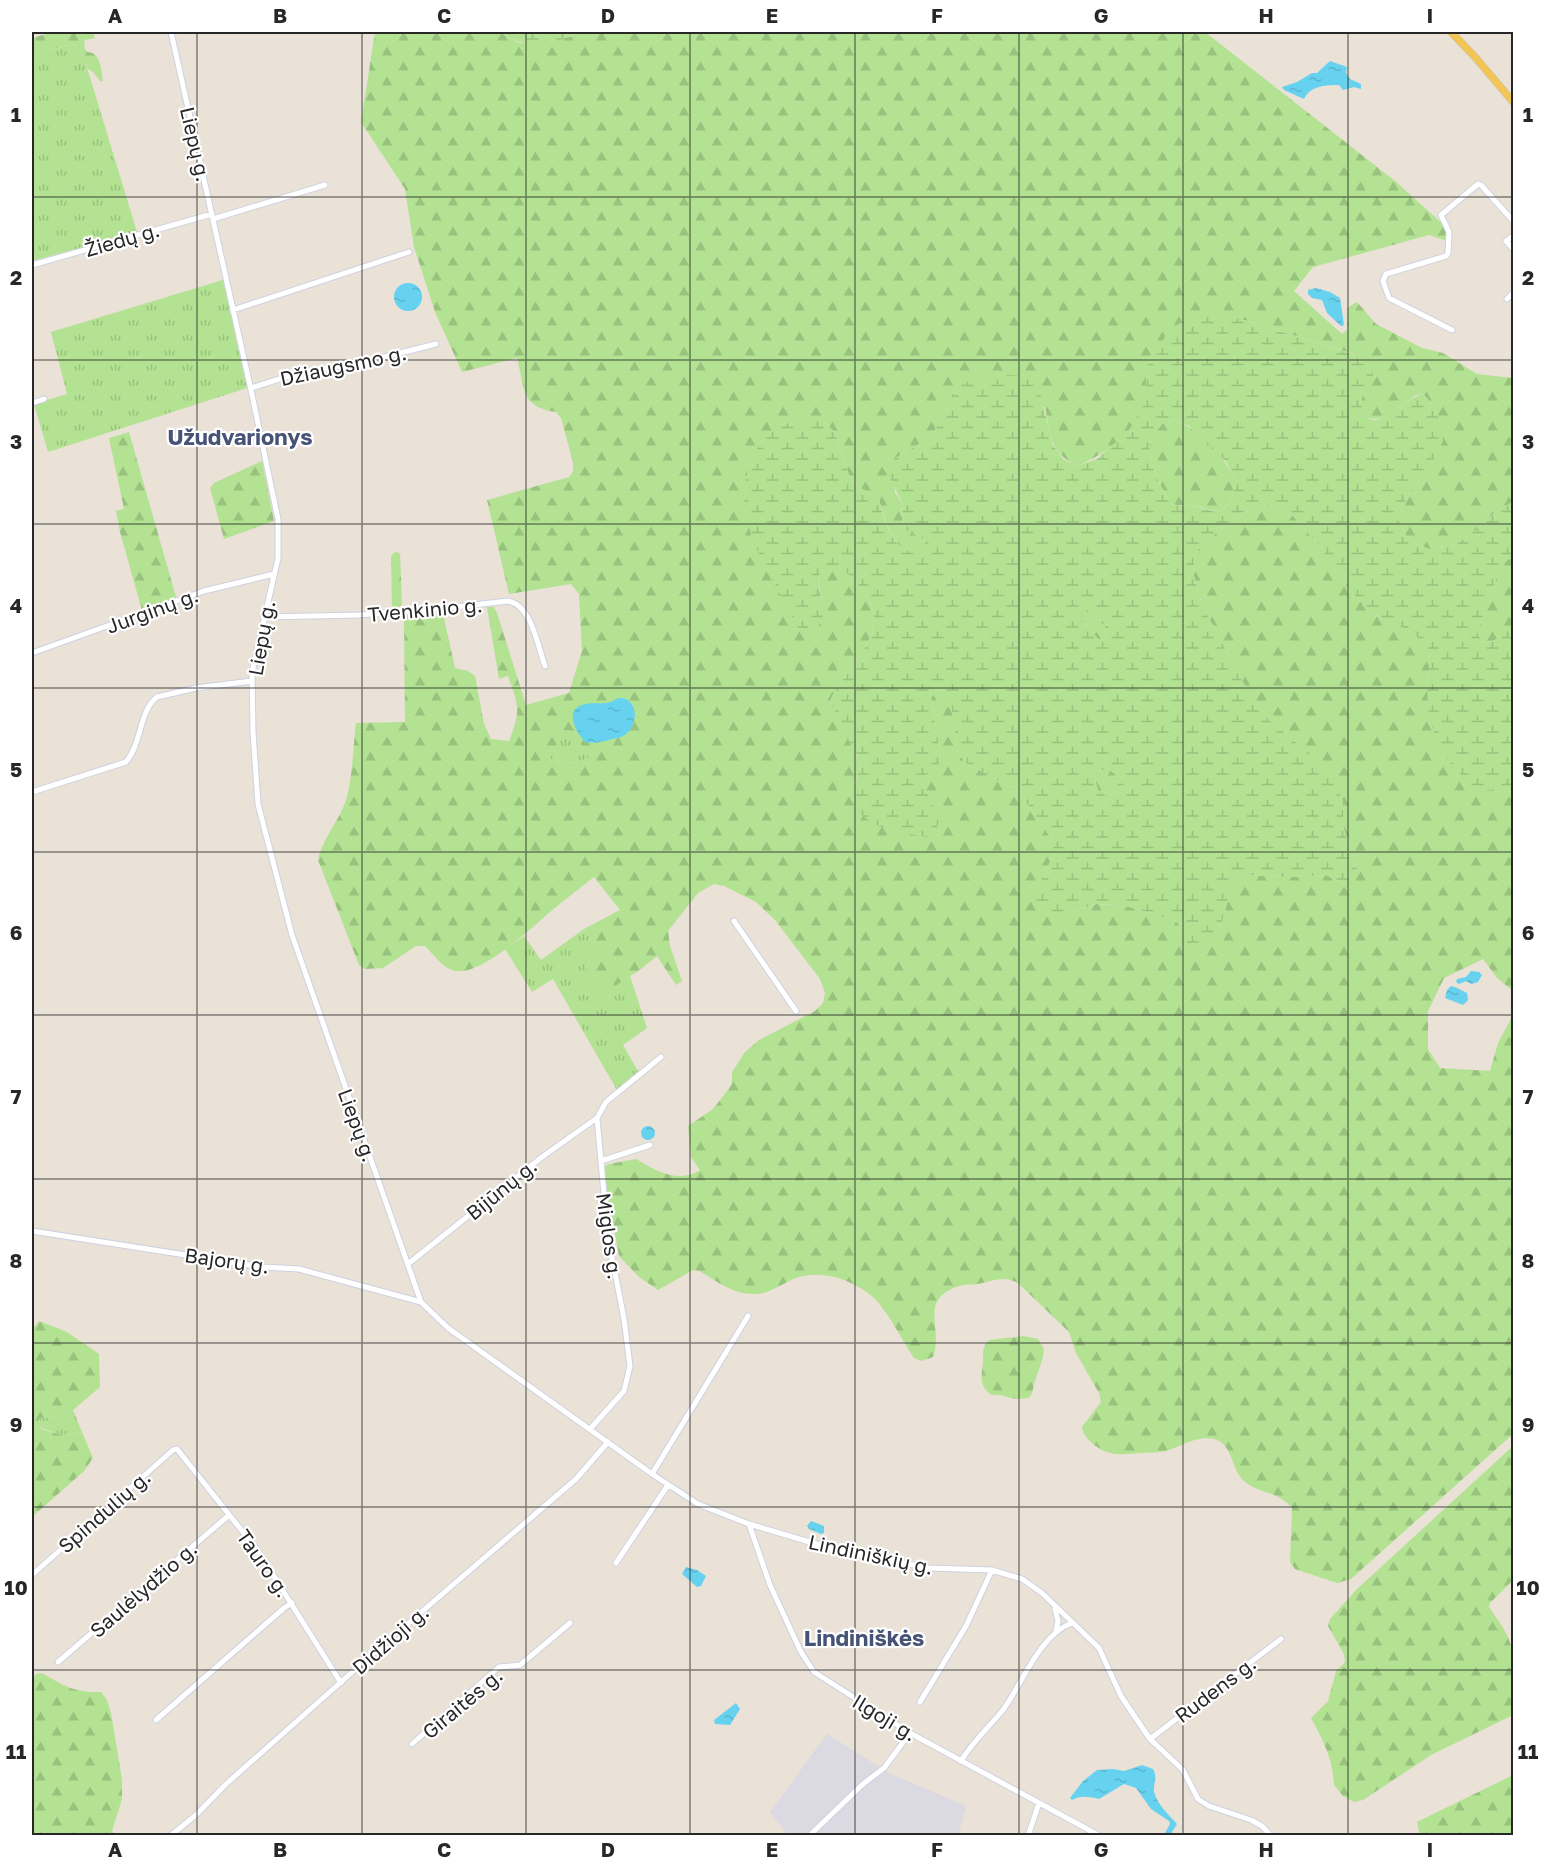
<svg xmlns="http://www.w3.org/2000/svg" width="1545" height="1867" viewBox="0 0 1545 1867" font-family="'Golos Text',sans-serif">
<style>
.industrial{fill:#dbd9e2}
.grass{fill:url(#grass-tufts)}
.forest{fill:url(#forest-firs);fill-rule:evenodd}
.wetland{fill:url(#wetland-marsh);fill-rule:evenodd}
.water{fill:url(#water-ripples)}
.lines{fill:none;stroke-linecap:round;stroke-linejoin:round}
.minor-casing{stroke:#cdd2e1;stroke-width:7}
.major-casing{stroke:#c3c3c3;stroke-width:8}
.minor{stroke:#fff;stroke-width:5}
.major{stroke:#f2c555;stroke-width:7}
.grid{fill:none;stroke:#272727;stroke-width:1.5;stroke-opacity:0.55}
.labels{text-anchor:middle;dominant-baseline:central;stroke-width:4.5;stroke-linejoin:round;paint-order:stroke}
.street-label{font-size:20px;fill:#272727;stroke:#fff}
.quarter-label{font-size:22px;font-weight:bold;fill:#475277;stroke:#fff}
.neatline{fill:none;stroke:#272727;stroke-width:2}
.grid-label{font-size:20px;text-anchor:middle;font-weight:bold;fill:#272727}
</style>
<defs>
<pattern id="grass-tufts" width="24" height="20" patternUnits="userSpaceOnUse" patternTransform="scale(1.5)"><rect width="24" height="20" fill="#b2e292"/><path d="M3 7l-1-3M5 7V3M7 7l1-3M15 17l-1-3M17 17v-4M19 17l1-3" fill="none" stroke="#99c27e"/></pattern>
<pattern id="forest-firs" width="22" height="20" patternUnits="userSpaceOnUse" patternTransform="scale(1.5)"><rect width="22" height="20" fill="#b2e292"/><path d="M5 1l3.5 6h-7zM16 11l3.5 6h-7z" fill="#99c27e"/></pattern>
<pattern id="wetland-marsh" width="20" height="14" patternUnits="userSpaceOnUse" patternTransform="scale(1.5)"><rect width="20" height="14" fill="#b2e292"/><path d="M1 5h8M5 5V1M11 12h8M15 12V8" fill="none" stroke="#99c27e"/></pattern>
<pattern id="water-ripples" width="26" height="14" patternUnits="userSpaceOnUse" patternTransform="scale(1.5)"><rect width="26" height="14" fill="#67d2ef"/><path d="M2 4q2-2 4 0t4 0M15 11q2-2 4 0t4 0" fill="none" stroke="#59b4cd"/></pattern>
</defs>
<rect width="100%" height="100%" fill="#eae1d7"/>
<!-- industrial -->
<path class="industrial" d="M827,1734L889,1773L966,1806L958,1836L788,1835L770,1812Z"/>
<!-- grass -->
<path class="grass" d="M74,44L85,61L137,232L32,261V58L44,51Z
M223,280L247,388L48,452L34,404L67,394L51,332Z
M569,730L590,750L591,754C583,766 567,762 554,763L549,757L564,731Z
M584,929L596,946L586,968L606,991L630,976L647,1028L623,1045L639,1073L617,1090L553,979L532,992L505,949L524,936L541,960Z
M73,1410L82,1432L62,1435L41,1428L39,1418L60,1417Z"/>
<!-- forest -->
<path class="forest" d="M53,32H93L95,38L85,40L84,46L87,52C101,52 101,70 103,81H100L93,72L88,69L85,61L74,44L44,51L32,58V38Z
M375,32H498L520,43L570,37L577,32H1205L1395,181L1445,226L1448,231L1447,238L1444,240L1429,235L1313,267L1294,291L1342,334L1347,330V308L1357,302L1376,324L1422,348L1443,353L1477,374L1513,378V502L1499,509L1477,529L1456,544L1429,549L1417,544L1406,536L1399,521L1404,503L1433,460L1441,425L1434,406L1423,394L1416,395L1386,418L1371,419L1364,415L1361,406L1363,391L1354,354L1244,320L1147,367C1146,379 1148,394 1144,405C1135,432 1103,456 1077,466C1049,452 1051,435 1045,407L952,395L941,421L929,438L889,462L895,492L903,505L902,520L906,530L924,539L926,546L923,551C893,560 885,517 878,497L858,487L850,478L835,433L823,420H802L778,425L825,613L818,583L821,569C838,564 846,569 857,583C863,591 871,600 873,611C882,640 841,675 830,701L861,765L854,784L940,819L922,781L925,775L941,758L931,698L938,689L948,691L954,722L956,750L966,763L1008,786L1024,799L1051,838L1054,854L1036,891L1066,914L1096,904L1123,905L1176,921L1184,931L1220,930L1232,883L1241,875L1287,877L1326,875L1345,884L1357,869L1343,826V802L1309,753L1269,720L1251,697L1202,605L1193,573L1196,552L1216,533L1249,509L1273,506L1293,516L1318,544L1349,589L1371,613L1410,631L1427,646L1430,661L1427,688L1498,792L1513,785V991L1497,978L1483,959L1444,978L1428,1011V1049L1440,1068L1490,1071L1498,1043L1513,1015V1434L1351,1579L1337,1583L1295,1569L1290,1562L1292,1508C1277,1490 1256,1494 1242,1479C1231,1467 1232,1443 1214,1439C1196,1435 1182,1446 1166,1451C1159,1453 1150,1452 1143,1453C1122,1454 1108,1458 1091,1442C1086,1437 1083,1434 1082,1427L1101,1402L1099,1393L1076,1353L1069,1332L1018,1283C1004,1275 993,1281 978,1284C972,1285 965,1284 959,1286C917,1300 944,1327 933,1357L922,1361L914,1358C904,1343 885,1307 873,1297C852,1279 822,1269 796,1278C782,1283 769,1295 753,1294C732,1294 717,1281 699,1271L693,1270L658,1290L639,1277L619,1256L603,1168L609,1164L636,1159C656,1171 678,1184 700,1170L691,1157L688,1126L713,1109L728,1090L732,1083V1072L745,1052L759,1040L815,1011L823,1003L825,993L820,979L775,920L756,902L724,886L714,884L698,893L668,931L670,946L682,981L676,985L657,956L641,969L606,992L600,990L586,968L596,946L584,929L620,910L594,877C579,889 564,900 550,912C531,928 483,974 457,971C444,970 434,955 425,946H416L383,968L365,969L359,965L318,860C323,837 341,819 347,797C353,773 353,747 356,723L405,722L404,615H439L444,618L455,668L468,671L475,676L484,724L491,739L509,741C521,710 519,707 508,676L499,679L487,607H494L497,613L526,705L569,693L582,651L579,594L571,584L509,594L487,500L569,477L573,472V462L561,418L556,412C520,407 525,388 517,358L462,372L435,312L414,247L405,189L361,122ZM618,698H623L633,705L623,736L591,743L595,705L612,703ZM569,730L581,745L590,750L591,754C583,766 567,762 554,763L550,757L564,731Z
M1175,420C1202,431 1224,456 1236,482L1231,501L1222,510C1208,513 1205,507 1192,505C1184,504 1179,506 1171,504C1162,489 1145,457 1151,440C1153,434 1159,428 1163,423Z
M129,432L176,597L142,610L120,532L116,511L124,509L109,438Z
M262,461L274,521L224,539L210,488L214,483Z
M395,552L400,553L402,605L397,608L392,606L391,556Z
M1512,558L1514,559V623C1506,633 1496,644 1482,642L1477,632L1499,570L1505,561Z
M1088,612L1093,613L1105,627L1106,637L1103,640L1098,639L1081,620L1083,615Z
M1108,769L1115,774L1119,781L1114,792L1107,796L1099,793L1094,777L1100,771Z
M39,1321L67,1332L99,1354L100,1387L73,1410L60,1417L39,1418L41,1429L62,1435L82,1432L93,1458L84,1471L32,1517V1330Z
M1023,1336L1038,1339L1044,1349C1043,1360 1039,1369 1036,1378C1033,1385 1034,1390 1030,1397C1013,1403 1005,1393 992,1395C978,1387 982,1375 983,1361C983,1353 982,1345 990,1340C992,1339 1017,1337 1023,1336Z
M1513,1446V1580L1490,1603L1489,1607C1495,1616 1502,1625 1507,1635C1518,1659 1514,1689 1513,1715L1431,1755L1363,1800L1354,1802L1343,1796L1334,1785C1333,1759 1323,1740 1311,1718L1328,1701L1336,1671L1345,1662L1344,1654L1328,1626L1330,1619L1357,1589Z
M42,1673C64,1686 75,1693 101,1692L107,1700L111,1713L122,1780V1799L112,1831L115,1835H32V1679L36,1674Z
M1513,1775V1835H1420L1417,1822Z"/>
<!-- wetland -->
<path class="wetland" d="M498,32H577C570,37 564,39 556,41C531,48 519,43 498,32Z
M1217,315L1244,320L1353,354L1371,367L1373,375C1367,386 1358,398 1363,411C1374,438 1409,395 1423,394L1434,406L1441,425L1443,441L1433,460L1404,503L1399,521L1406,536L1417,544L1429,549L1456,544L1477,529L1499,509L1513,502V559L1512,558L1505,561L1499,570L1477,632L1482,642C1496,644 1506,633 1513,623L1514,785L1498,792L1473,786L1456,770L1439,747L1429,716L1427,688L1430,661L1427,646L1410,631L1371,613L1349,589L1318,544L1293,516L1273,506L1249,509L1216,533L1196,552L1193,573L1202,605L1251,697L1269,720L1309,753L1334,777L1343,802V826L1357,869L1354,882L1345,884L1326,875L1287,877L1241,875L1232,883L1220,930L1198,946L1188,945L1184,931L1176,921L1123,905L1096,904L1066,914L1050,912L1036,904V891L1054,854L1051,838L1024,799L1008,786L966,763L956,750L954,722L948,691L938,689L931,698L941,758L936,771L925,775L922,781L940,819L936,830L927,837C905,833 861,829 855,802C852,789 857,776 861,765L830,701C841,675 882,640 873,611C871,600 863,591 857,583C846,570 838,564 821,570C820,574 818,579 818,584C818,608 834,614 809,635L799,630L752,540L743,495L748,468L761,440L778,425L802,420H823L835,433L850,478L858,487L878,497C884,517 893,560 923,551L926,546L924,539L906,530L902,520L903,505L886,470L889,462L929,438L941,421L952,395L962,384L979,377L998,374L1023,376L1039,388L1053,445L1063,459L1077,466L1097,459L1130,429L1144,404L1147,367L1166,335L1182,321ZM1175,420L1189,426L1226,462L1236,482L1231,501L1222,510C1208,513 1205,508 1192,505C1185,504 1179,507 1171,504C1162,490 1145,457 1151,440C1153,434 1159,428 1163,423ZM1088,612L1093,613L1105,627L1106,637L1103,640L1098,639L1081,620L1083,615ZM1108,769L1115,774L1119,781L1114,792L1107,796L1099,792L1094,777L1100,771Z"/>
<!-- water -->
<path class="water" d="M1330,61L1347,67L1346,73L1350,79L1361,84V89L1354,87L1343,90L1339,85C1325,85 1310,86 1304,99L1284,90L1282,87L1297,82L1312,73H1317Z
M394 297a14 14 0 1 1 28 0a14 14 0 1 1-28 0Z
M1316,288L1330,292L1340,298L1344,325L1341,326L1327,313L1322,300L1312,298L1308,294V290Z
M618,698C638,696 639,723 627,733C623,738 615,738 609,740C601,742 594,744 585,742C576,732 562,708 586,704C598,702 607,706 618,698Z
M1471,971L1479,972L1482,975L1478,982L1471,984L1466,981L1459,984L1456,982L1457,979L1466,977Z
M1451,986L1455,987L1467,993L1468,1000L1463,1005L1445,998L1447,990Z
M641 1133a7 7 0 1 1 14 0a7 7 0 1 1-14 0Z
M811,1521L824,1526V1533L821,1534L809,1529L807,1526Z
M686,1567L697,1570L706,1576L701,1586L697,1587L682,1574Z
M736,1703L740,1709L730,1725L715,1724L714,1720Z
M1142,1765L1153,1769C1158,1778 1153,1784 1154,1792C1157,1804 1169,1815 1177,1824L1170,1835H1164L1170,1824L1169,1821L1151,1809L1136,1788L1124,1784L1099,1799C1089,1797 1081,1795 1072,1800L1070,1798L1083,1781L1097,1770L1113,1769L1124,1771Z"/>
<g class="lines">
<!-- minor casing -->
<g class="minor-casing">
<path id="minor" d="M171,32L251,390L278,519V558L252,673L253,732L258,804L292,935L421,1302
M213,219L325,185
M1514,235L1506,241L1514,250
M32,265L212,214
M1507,299L1514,292
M233,310L409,252
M1452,330L1389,298L1383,281L1386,274L1446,256L1448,253L1449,232L1441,215L1478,184L1481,185L1514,222
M251,388L298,373L364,362L436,344
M32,403L44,399
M263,617L359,615L447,608L508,601C532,606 537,644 545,666
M32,653L204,591L274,574
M32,792L126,762C142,743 139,711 157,697L196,688L252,681
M734,921L796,1011
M601,1161L650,1145
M32,1231L263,1267L299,1269L421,1302L448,1328L652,1474L698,1504L749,1524L840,1551L929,1568L992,1570L1022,1579L1042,1593L1099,1648L1121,1696L1133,1714L1150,1739L1183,1770L1198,1799L1209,1806L1251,1820L1262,1826L1271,1836
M408,1264L542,1157L597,1118
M590,1429L624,1391L630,1366L624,1319L608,1237L597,1118L606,1102L661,1057
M652,1474L748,1316
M749,1524L770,1585L801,1652L814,1672L910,1733L1100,1836
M616,1563L668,1485
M32,1575L173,1450L177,1449L258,1551L341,1683
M1055,1609L1058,1621L1056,1631
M58,1662L228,1516
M920,1702L966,1626L992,1570
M156,1720L284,1608L292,1603
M1150,1739L1281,1639
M412,1744L499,1667L520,1665L570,1623
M961,1761C973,1741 989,1727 1003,1710C1022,1684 1040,1634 1072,1623
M170,1836L196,1815L225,1785L368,1658L576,1479L608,1442
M809,1836L863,1784L884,1768L910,1733
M1028,1836L1039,1803"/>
</g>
<!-- major casing -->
<g class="major-casing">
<path id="major" d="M1451,32L1475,57L1514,103"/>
</g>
<!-- minor -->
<use href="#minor" class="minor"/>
<!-- major -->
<use href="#major" class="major"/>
</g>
<!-- grid -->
<path class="grid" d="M197,32V1836M362,32V1836M526,32V1836M690,32V1836M855,32V1836M1019,32V1836M1183,32V1836M1348,32V1836M32,197H1514M32,360H1514M32,524H1514M32,688H1514M32,852H1514M32,1015H1514M32,1179H1514M32,1343H1514M32,1507H1514M32,1670H1514"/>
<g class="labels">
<!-- street labels -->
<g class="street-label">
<text transform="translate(196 144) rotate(77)">Liepų g.</text>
<text transform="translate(122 239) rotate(-16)">Žiedų g.</text>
<text transform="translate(343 365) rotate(-12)">Džiaugsmo g.</text>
<text transform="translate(425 609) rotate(-5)">Tvenkinio g.</text>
<text transform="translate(152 610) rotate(-20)">Jurginų g.</text>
<text transform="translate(261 638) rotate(-80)">Liepų g.</text>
<text transform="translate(358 1125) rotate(70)">Liepų g.</text>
<text transform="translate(501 1189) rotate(-39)">Bijūnų g.</text>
<text transform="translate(610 1236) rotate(82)">Miglos g.</text>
<text transform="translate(227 1260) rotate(8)">Bajorų g.</text>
<text transform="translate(104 1511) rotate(-41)">Spindulių g.</text>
<text transform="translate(871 1554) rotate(12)">Lindiniškių g.</text>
<text transform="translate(264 1563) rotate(55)">Tauro g.</text>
<text transform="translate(143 1589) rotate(-41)">Saulėlydžio g.</text>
<text transform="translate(390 1639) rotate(-41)">Didžioji g.</text>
<text transform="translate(1215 1689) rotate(-37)">Rudens g.</text>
<text transform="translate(462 1703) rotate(-40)">Giraitės g.</text>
<text transform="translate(885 1717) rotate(31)">Ilgoji g.</text>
</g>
<!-- quarter labels -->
<g class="quarter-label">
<text x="240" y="436">Užudvarionys</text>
<text x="864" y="1637">Lindiniškės</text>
</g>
</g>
<!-- border -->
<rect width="1545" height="1867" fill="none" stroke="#ffffff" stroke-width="66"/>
<rect x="33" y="33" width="1479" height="1801" class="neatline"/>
<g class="grid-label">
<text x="115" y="23">A</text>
<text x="280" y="23">B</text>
<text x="444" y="23">C</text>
<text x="608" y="23">D</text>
<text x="772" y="23">E</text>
<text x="937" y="23">F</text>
<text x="1101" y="23">G</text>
<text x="1266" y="23">H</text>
<text x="1430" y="23">I</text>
<text x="16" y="122">1</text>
<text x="1528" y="122">1</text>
<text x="16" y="285">2</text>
<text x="1528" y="285">2</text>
<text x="16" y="449">3</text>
<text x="1528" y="449">3</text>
<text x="16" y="613">4</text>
<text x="1528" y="613">4</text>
<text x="16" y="777">5</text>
<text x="1528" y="777">5</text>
<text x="16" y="940">6</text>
<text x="1528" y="940">6</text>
<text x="16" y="1104">7</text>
<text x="1528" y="1104">7</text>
<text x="16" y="1268">8</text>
<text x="1528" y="1268">8</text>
<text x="16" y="1432">9</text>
<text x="1528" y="1432">9</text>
<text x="16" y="1595">10</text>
<text x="1528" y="1595">10</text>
<text x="16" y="1759">11</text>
<text x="1528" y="1759">11</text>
<text x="115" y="1857">A</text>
<text x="280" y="1857">B</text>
<text x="444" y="1857">C</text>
<text x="608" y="1857">D</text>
<text x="772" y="1857">E</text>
<text x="937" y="1857">F</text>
<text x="1101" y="1857">G</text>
<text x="1266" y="1857">H</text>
<text x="1430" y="1857">I</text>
</g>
</svg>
